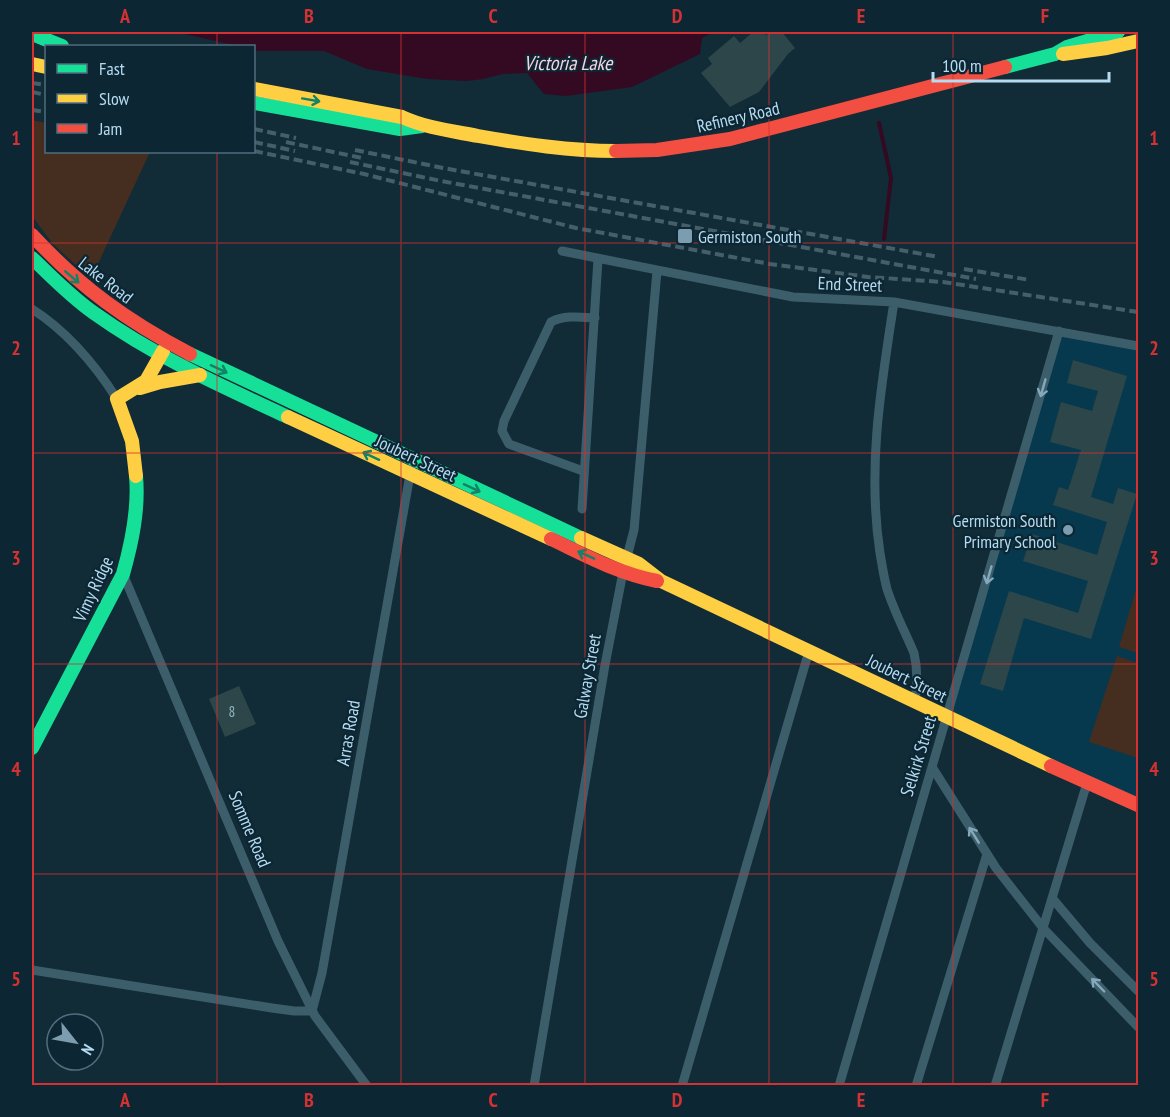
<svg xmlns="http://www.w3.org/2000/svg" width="1170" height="1117" viewBox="0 0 1170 1117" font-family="'PT Sans Narrow',sans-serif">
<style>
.built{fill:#06394e}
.green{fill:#452e1f}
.water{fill:#340a22}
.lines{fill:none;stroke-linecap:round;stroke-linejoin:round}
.stream{stroke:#340a22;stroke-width:4}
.building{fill:#2d464a}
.street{stroke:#3c5e6b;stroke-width:9}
.fast{stroke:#16e098;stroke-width:14}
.slow{stroke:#ffcf43;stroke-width:14}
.jam{stroke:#f24e42;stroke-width:14}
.rail{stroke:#455f6a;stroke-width:4;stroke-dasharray:9 4.5;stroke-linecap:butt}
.oneway{stroke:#118366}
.oneway2{stroke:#85a9bb}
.grid{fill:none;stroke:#d43132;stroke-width:1.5;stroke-opacity:0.55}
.poi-dot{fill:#7c9daf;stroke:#0c2633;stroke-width:2}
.labels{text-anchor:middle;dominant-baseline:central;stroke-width:4.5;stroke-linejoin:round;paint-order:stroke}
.number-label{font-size:15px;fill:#93b6c6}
.street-label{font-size:18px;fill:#b5dbf0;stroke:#0c2633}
.poi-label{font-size:18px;fill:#b5dbf0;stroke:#0c2633;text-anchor:start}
.water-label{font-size:20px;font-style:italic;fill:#f7d2e0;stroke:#0c2633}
.neatline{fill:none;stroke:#d43132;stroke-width:2}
.grid-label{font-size:20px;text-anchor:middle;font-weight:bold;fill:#d43132}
</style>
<rect width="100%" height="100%" fill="#112b37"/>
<!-- built -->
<path class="built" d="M1057,332L1138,347V805L943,713Z"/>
<!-- green -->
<path class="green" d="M32,120L46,123V152H150L91,279L53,244L32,216Z
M1138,583V653L1119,647Z
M1117,656L1138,663V758L1089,742Z"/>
<!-- water -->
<path class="water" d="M176,32H714L702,38L700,54L632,87L566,96L544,94L527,73L503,74L483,79L467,81L427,79L367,69L324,51H254V46H238Z"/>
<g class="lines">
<!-- stream -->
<path class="stream" d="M879,123L891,178L884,239"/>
</g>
<!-- building -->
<path class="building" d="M753,32H763L766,35L771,32H782L795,48L788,54L759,92L730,107L701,73L712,64L708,58L734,36L740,43Z
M1073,360L1127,376L1091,497L1113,504L1118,488L1137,494L1091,639L1024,618L1003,691L980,684L1009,591L1078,613L1088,581L1023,561L1032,534L1097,555L1107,522L1053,505L1059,487L1068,490L1081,450L1050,442L1061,402L1092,411L1098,391L1067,383Z
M239,686L256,724L225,737L209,699Z"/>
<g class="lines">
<!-- street -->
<path class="street" d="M562,251L793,297L894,302L1138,346
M894,302C881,386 867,468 880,553C882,565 884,578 887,589C894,611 905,632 914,653C918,670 917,684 915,701
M32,309C68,332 94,363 117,399
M583,471L509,444L502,431L504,421L551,322C564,315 580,317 595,318
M582,509L598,259
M123,574L278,941L315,1016L367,1086
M932,767L996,868L1043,928L1138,1027
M1052,898L1090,943L1138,991
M32,970L272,1008L294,1011H312L322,973L411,469
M534,1086L605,665L623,572L634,530L657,271
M682,1086L809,651
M839,1086L1059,331
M916,1086L987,854
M995,1086L1087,783"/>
<!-- fast -->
<path class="fast" d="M32,34L62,46
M1005,67L1055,54L1067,47L1118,32
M254,103L400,129L422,126
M32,258C52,277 71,297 94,313C154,356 221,386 288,417
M190,354L581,538
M32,748L123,574C132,542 139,509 136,476"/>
<!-- slow -->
<path class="slow" d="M1063,54L1107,48L1138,41
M32,64L46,67
M254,89L402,117C426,128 452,131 478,136C524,144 569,151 616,151
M140,388L160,382L200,375
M288,417L551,539
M136,476L132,441L117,399L146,381L163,351
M581,538L639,564L661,581L1051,766"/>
<!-- jam -->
<path class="jam" d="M616,151L657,150L730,139L1005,67
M32,235C80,287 127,321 190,354
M551,539C585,555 619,574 657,581
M1051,766L1138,805"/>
<!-- rail -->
<path class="rail" d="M32,83L46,85
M32,92L46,95
M32,110L46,112
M254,129L296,138
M254,142L295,151
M286,142L362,158
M355,150L443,168L939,257
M254,151L364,174L576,228L770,264L868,277L943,282L1138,312
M350,162L441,181L976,279
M964,269L1030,280"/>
</g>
<!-- one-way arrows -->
<defs><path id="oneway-shaft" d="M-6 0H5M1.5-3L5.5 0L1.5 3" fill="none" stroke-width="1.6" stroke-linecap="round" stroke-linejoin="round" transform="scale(1.5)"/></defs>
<g class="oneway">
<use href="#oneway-shaft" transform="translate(311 100) rotate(10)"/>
<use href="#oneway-shaft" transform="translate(72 277) rotate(40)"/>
<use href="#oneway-shaft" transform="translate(219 369) rotate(25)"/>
<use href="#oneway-shaft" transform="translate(371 456) rotate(-155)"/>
<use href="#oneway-shaft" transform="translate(472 488) rotate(25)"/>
<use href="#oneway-shaft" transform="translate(586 555) rotate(-156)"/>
</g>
<g class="oneway2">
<use href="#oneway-shaft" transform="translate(1043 388) rotate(106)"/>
<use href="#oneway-shaft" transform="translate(989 575) rotate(106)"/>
<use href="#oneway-shaft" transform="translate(974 835) rotate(-122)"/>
<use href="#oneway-shaft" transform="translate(1098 985) rotate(-134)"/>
</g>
<!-- grid -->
<path class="grid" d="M217,32V46M401,32V1086M585,32V1086M769,32V1086M953,32V1086M217,152V1086M32,243H1138M32,453H1138M32,664H1138M32,874H1138"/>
<!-- markers -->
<g class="poi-dot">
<rect x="677" y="228" width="16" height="16" rx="3"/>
<circle cx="1068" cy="530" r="6"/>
</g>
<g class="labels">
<!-- number labels -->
<g class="number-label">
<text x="232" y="711">8</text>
</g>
<!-- street labels -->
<g class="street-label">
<text transform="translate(738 117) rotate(-13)">Refinery Road</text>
<text transform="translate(106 280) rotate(38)">Lake Road</text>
<text transform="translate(850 284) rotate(2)">End Street</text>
<text transform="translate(416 458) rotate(25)">Joubert Street</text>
<text transform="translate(93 589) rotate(-65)">Vimy Ridge</text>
<text transform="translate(587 676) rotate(-80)">Galway Street</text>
<text transform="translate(907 678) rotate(26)">Joubert Street</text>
<text transform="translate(348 733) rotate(-80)">Arras Road</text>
<text transform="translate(918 756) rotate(-73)">Selkirk Street</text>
<text transform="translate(250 829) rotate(67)">Somme Road</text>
</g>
<!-- poi labels -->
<g class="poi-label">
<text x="698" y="236">Germiston South</text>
<text x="1056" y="520" text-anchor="end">Germiston South<tspan x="1056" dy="21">Primary School</tspan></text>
</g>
<!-- water labels -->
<g class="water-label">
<text x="568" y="63">Victoria Lake</text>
</g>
</g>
<!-- border -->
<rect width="1170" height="1117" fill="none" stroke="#0c2633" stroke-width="66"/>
<!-- legend -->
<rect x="45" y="45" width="210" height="108" fill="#0c2633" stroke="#506e7f" stroke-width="1.5"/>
<rect x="57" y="64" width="30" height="9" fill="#16e098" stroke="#506e7f" stroke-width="1.5"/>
<text x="99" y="75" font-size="18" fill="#b5dbf0">Fast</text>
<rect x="57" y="94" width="30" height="9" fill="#ffcf43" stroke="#506e7f" stroke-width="1.5"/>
<text x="99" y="105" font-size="18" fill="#b5dbf0">Slow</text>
<rect x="57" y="124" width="30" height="9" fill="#f24e42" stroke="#506e7f" stroke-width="1.5"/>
<text x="99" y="135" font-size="18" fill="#b5dbf0">Jam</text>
<!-- north arrow -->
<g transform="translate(75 1042) rotate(121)"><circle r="28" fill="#0c2633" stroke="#506e7f" stroke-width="1.5"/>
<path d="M0-4.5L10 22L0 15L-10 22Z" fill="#7c9daf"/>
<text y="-9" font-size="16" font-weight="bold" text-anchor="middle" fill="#b5dbf0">N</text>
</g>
<!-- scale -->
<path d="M933 72v9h176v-9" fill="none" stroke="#b5dbf0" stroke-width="3"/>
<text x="942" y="72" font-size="18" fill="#b5dbf0" stroke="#0c2633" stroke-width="4.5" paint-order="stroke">100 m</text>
<rect x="33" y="33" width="1104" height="1051" class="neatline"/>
<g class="grid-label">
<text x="125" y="23">A</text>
<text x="309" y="23">B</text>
<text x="493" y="23">C</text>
<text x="677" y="23">D</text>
<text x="861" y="23">E</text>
<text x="1045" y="23">F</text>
<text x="16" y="145">1</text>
<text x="1154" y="145">1</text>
<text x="16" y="355">2</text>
<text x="1154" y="355">2</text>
<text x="16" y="565">3</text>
<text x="1154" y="565">3</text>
<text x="16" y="776">4</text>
<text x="1154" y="776">4</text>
<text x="16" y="986">5</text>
<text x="1154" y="986">5</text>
<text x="125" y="1107">A</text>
<text x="309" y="1107">B</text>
<text x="493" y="1107">C</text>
<text x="677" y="1107">D</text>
<text x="861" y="1107">E</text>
<text x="1045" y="1107">F</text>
</g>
</svg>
